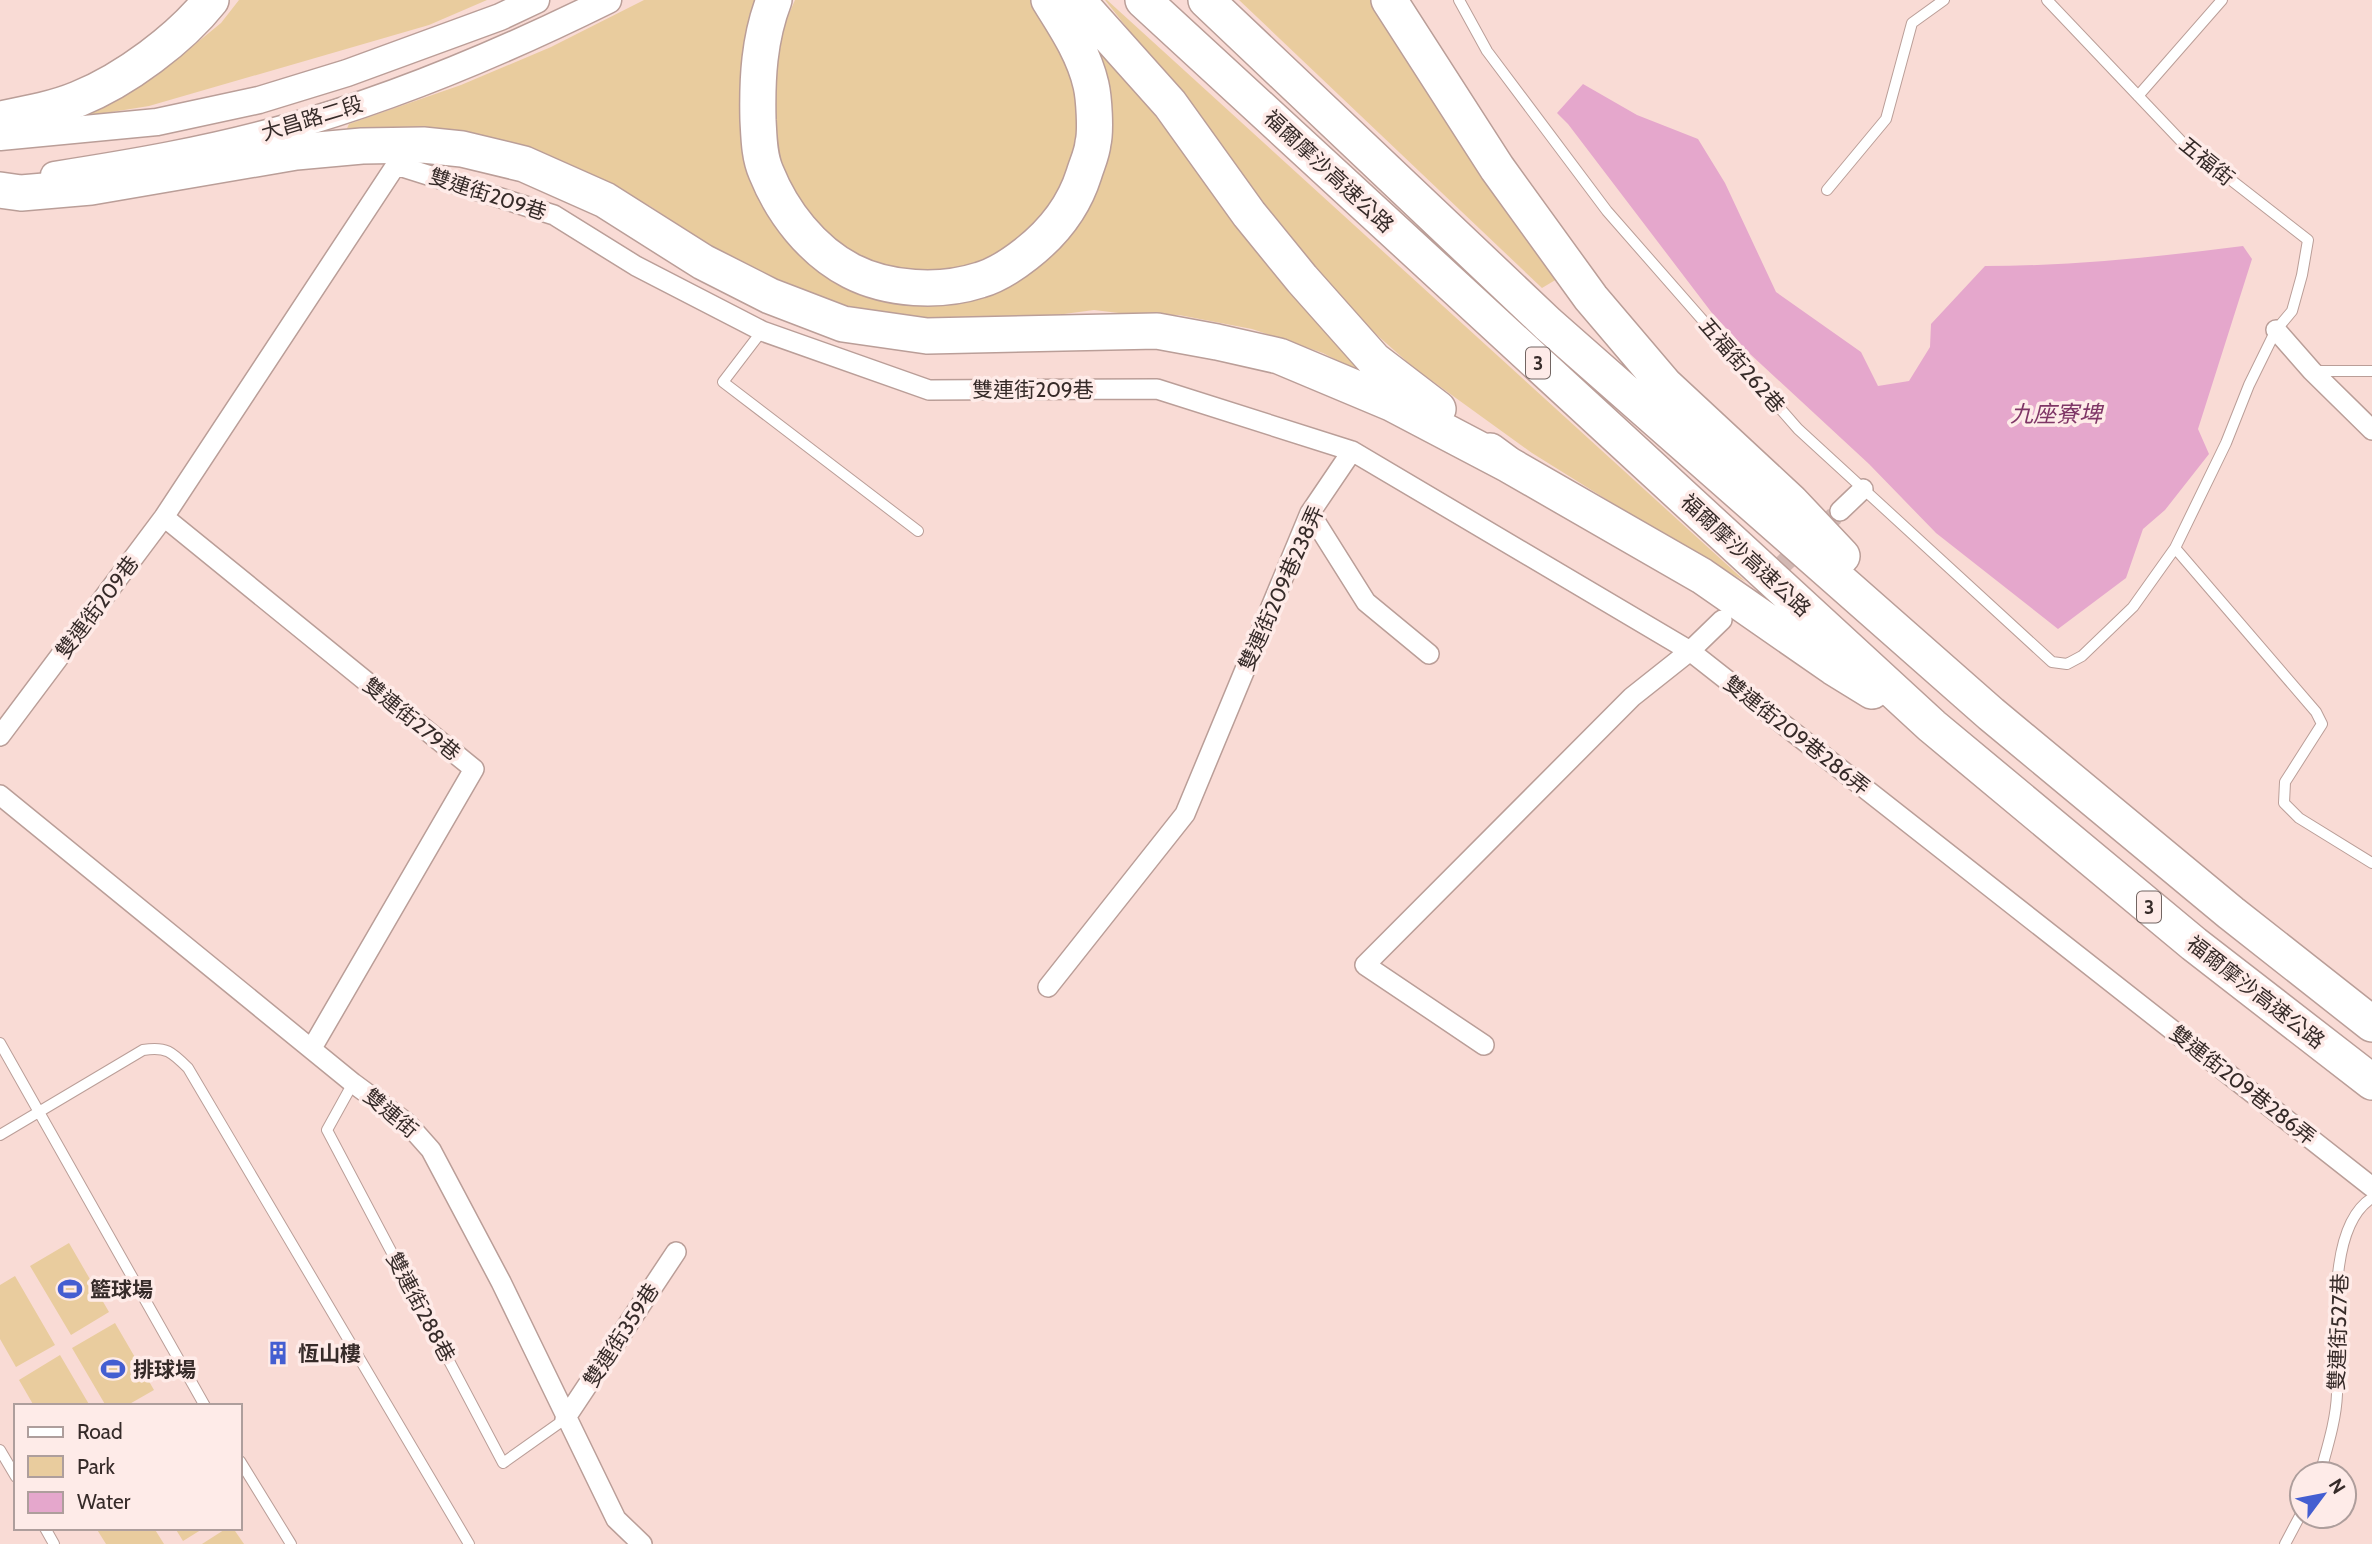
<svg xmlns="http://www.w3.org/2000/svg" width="2372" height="1544" viewBox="0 0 2372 1544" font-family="Cabin,'Noto Sans TC',sans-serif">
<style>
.green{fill:#e9cc9e}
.water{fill:#e5a7cc}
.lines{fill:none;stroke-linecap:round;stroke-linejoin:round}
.street-tunnel{stroke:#d2b8b3;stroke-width:19;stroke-dasharray:19 10;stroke-linecap:butt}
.lane-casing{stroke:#ba9e98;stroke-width:12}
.street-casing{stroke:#ba9e98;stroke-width:22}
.secondary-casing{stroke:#ba9e98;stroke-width:29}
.highway-casing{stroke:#ba9e98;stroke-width:38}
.lane{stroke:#fff;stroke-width:10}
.street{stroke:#fff;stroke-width:19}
.secondary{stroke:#fff;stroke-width:26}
.highway{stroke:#fff;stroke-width:35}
.labels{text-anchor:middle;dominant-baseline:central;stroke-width:7;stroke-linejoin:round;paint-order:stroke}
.shield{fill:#feebe8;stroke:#726562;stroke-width:2}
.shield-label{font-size:19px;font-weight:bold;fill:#362b29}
.street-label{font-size:21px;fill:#362b29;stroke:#feebe8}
.poi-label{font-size:21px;font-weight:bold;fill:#362b29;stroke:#feebe8;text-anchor:start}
.water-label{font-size:23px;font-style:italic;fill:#7f3666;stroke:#feebe8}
</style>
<rect width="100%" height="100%" fill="#f9dbd5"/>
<!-- green -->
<path class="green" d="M239,0H487L429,25L149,106L62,120L155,77L221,23Z
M644,0H759L747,38L740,80L741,138L754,183L864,293L1054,249L1096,45L1142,98L1262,258L1316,317L1390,388L1323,353L1252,329L1179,315L1127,314L1094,310L1034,318L953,325L842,312L707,244L650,206L573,167L342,139L349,124L461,85L551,47Z
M795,0H1033C1041,11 1052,22 1057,35C1083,90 1091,142 1059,196C1047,217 1029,237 1009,250C958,281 886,279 837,246C814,230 789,192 781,165C778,157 774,148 773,139C771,129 773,118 773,108C774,62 776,42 795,0Z
M1105,0H1107L1746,582L1670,539L1532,453L1413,367L1368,327L1276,226L1166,77Z
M1239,0H1379L1557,279L1542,288Z
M69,1243L109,1312L71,1335L30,1266Z
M15,1276L55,1345L16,1367L0,1339V1285Z
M115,1323L154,1390L126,1406H106L72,1348Z
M60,1355L90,1406H34L19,1380Z
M96,1528H154L164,1544H106Z
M175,1528H204L183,1541Z
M227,1528H233L244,1544H202Z"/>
<!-- water -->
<path class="water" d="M1583,84L1637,115L1698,139L1725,183L1776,292L1861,352L1878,386L1909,381L1930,347L1931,324L1985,266C2072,266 2157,257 2243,246L2252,259L2198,429L2209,454L2165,510L2143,529L2126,578L2058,629L1936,533L1869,464L1749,353L1712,313L1568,124L1557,113Z"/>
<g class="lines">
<!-- street-tunnel -->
<path class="street-tunnel" d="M1736,608L1840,511"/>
<!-- lane casing -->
<g class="lane-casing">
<path id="lane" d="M1459,0L1487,51L1607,211L1798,429L2052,662L2067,664L2082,656L2133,607L2175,548L2226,443L2249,385L2276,330L2292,311L2302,275L2308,240L2181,141L2047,0
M2138,96L2222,0
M1827,190L1886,119L1912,23L1944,0
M762,331L723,382L918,531
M2316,371H2372
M2175,548L2316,712L2322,724L2285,782L2284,803L2299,818L2372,863
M0,1043L205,1406
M353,1083L327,1130L503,1463L565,1419
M0,1135L143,1050C166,1046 172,1052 188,1068L469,1544
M0,1450L16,1477
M240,1461L291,1544
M2320,1474C2327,1448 2336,1421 2337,1394C2339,1343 2323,1229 2372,1198
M45,1528L54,1544
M2285,1544L2302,1512"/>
</g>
<!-- street casing -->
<g class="street-casing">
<path id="street" d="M2276,330L2312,371L2372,430
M1840,511L1863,489
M1310,513L1366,602L1429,654
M164,517L474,769L312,1048
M0,736L164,517L396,165L554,215L636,266L762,331L929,390L1157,389L1352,451
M0,795L353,1083L407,1123L431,1150L501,1282L616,1519L642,1544
M1048,987L1185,814L1310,513L1352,451L1690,651L1722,620
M1484,1045L1365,965L1632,697L1690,651L2372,1187
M565,1419L676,1252"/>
</g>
<!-- secondary casing -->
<g class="secondary-casing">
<path id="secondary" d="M0,137L157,122L259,100L347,73L500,17L536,0
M54,175C131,163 207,150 282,129C395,98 503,52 608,0"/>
</g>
<!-- highway casing -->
<g class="highway-casing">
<path id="highway" d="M774,0C759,39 757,79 758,120C759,137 759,156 766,172C782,212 812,251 851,271C888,290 940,293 980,280C997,275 1012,265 1026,254C1053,233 1074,206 1084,174C1087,164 1092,154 1093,143C1096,131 1094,98 1091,85C1084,54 1066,27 1049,0
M1077,0L1170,104L1249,214L1302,279L1374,360L1438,409
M1143,0L1932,726L2194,944L2372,1082
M1206,0L1548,324L1991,714L2231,913L2372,1024
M1389,0L1497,168L1591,298L1665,385L1791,502L1842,556
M0,119C26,114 54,109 78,99C125,80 180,39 211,0
M0,190L21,193L91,187L296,152L362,146L423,145L462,149L524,164L605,200L703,262L770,296L843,324L927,336L1157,331L1217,342L1279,356L1391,403L1509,465
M1490,451L1509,465L1702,576L1833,667L1872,691"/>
</g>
<!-- lane -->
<use href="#lane" class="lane"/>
<!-- street -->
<use href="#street" class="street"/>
<!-- secondary -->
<use href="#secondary" class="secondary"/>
<!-- highway -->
<use href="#highway" class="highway"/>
</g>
<!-- icons -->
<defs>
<g id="stadium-bare" transform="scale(1.89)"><path d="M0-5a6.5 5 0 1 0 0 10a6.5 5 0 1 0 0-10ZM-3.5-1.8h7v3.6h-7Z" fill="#445ed1" stroke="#feebe8" stroke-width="2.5" paint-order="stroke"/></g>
<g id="building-bare" transform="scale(1.89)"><path d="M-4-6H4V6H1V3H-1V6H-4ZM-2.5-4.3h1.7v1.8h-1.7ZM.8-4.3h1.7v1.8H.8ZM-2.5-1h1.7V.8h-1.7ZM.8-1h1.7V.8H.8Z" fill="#445ed1" stroke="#feebe8" stroke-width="2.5" paint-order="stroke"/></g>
</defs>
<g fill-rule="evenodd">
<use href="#stadium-bare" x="70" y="1289"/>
<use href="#building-bare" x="278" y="1353"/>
<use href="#stadium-bare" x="113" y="1369"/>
</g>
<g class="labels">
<!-- shield labels -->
<g class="shield">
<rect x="1526" y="347.5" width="24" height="31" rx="5"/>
<rect x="2137" y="891.5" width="24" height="31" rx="5"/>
</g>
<g class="shield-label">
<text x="1538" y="363">3</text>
<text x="2149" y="907">3</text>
</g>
<!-- street labels -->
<g class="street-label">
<text transform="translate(312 118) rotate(-17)">大昌路二段</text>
<text transform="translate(2207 161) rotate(39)">五福街</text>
<text transform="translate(1329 171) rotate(43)">福爾摩沙高速公路</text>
<text transform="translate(488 194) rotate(18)">雙連街209巷</text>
<text transform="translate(1742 365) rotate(49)">五福街262巷</text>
<text x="1033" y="389">雙連街209巷</text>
<text transform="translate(1746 555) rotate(43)">福爾摩沙高速公路</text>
<text transform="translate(1281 588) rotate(-66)">雙連街209巷238弄</text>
<text transform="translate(97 607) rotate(-53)">雙連街209巷</text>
<text transform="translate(412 719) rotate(39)">雙連街279巷</text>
<text transform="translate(1797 735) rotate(38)">雙連街209巷286弄</text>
<text transform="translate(2256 992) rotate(38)">福爾摩沙高速公路</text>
<text transform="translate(2243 1085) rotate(38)">雙連街209巷286弄</text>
<text transform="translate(391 1113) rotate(40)">雙連街</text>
<text transform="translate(421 1307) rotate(62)">雙連街288巷</text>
<text transform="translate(2338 1332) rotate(-88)">雙連街527巷</text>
<text transform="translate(621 1335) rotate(-57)">雙連街359巷</text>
</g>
<!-- poi labels -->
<g class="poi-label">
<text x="90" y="1289">籃球場</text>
<text x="298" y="1353">恆山樓</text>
<text x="133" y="1369">排球場</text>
</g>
<!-- water labels -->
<g class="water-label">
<text x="2056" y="414">九座寮埤</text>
</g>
</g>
<!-- legend -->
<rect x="14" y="1404" width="228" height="126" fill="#feebe8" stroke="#ae9e9c" stroke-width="2"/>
<rect x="28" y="1427" width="35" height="10" fill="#ffffff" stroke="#ae9e9c" stroke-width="2"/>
<text x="77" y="1439" font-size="21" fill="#362b29">Road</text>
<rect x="28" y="1456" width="35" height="21" fill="#e9cc9e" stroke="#ae9e9c" stroke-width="2"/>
<text x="77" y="1474" font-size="21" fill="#362b29">Park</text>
<rect x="28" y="1492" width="35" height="21" fill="#e5a7cc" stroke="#ae9e9c" stroke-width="2"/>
<text x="77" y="1509" font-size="21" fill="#362b29">Water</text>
<!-- north arrow -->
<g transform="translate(2323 1495) rotate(58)"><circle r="33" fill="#feebe8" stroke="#ae9e9c" stroke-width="2"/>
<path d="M0-5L12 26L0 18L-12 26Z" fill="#445ed1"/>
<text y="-10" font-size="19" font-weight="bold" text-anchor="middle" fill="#362b29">N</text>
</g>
</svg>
